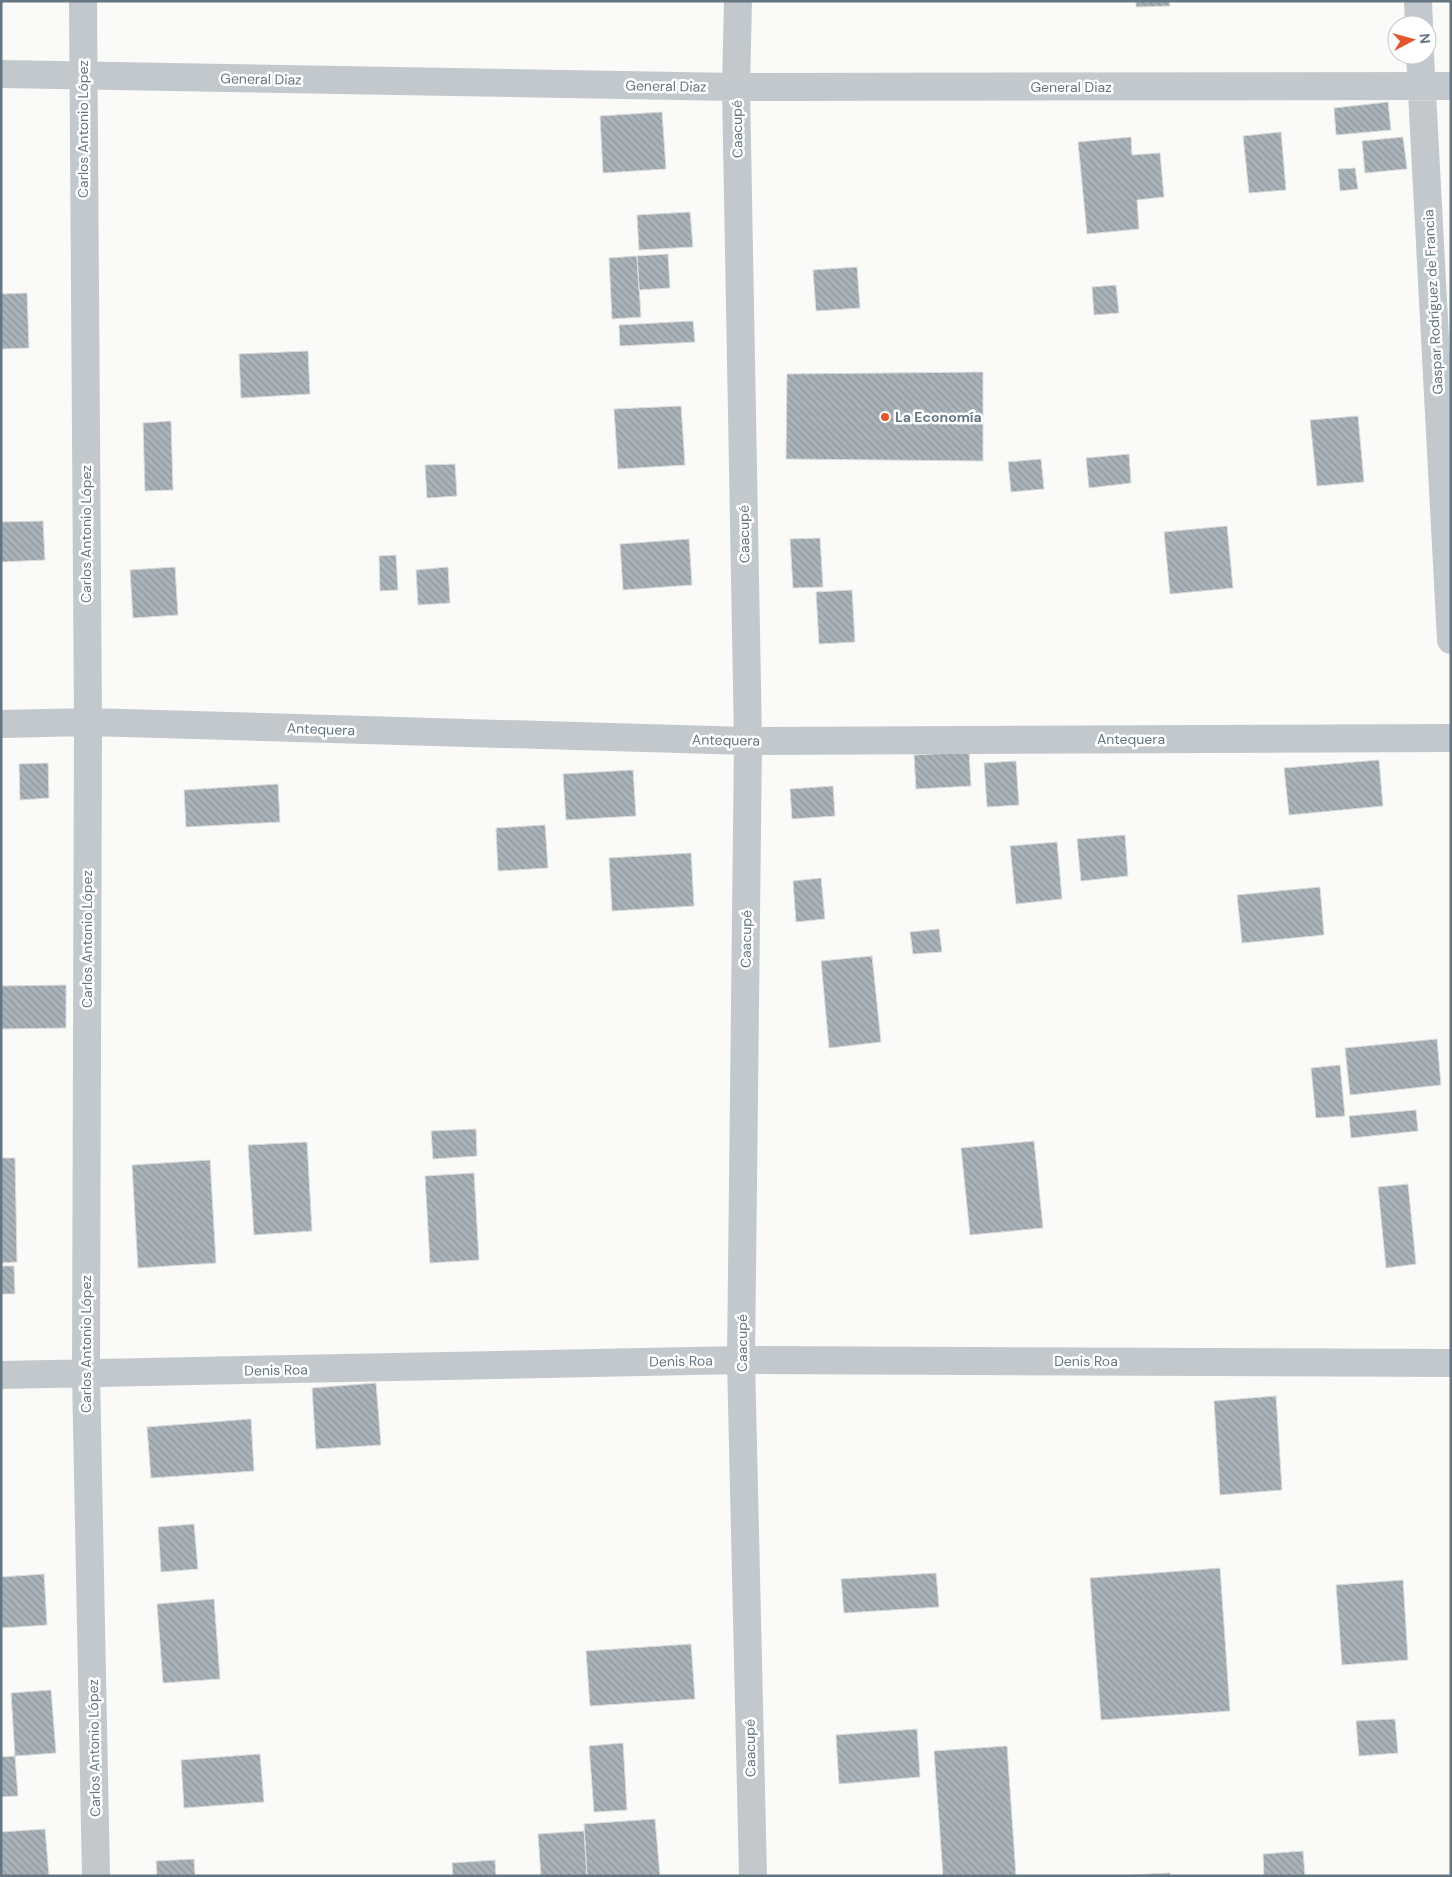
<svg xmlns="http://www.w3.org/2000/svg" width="1452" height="1877" viewBox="0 0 1452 1877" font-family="'DM Sans',sans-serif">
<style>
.building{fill:url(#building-back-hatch);stroke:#dcdcda}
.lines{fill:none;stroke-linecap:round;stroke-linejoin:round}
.minor{stroke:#c3c8cc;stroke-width:28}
.poi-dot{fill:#e4572e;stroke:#fff;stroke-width:2}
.labels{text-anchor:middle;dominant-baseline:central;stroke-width:5;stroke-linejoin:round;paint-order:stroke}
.street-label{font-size:14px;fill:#657683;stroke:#fff}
.poi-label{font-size:14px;font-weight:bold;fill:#657683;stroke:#fff;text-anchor:start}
</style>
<defs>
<pattern id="building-back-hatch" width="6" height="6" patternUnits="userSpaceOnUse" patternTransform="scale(1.25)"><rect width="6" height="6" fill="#aab3b9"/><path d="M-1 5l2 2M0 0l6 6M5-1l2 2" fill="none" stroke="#8e969c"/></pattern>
</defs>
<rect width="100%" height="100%" fill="#fafaf8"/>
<!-- building -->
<path class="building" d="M1136,1H1169L1170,6L1136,7Z
M1388,102L1391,130L1336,135L1334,108Z
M662,112L666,169L603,173L600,116Z
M1281,132L1286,190L1249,193L1243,136Z
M1131,137L1132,155L1160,153L1164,197L1137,200L1139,229L1087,234L1078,142Z
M1403,137L1407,169L1365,173L1362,141Z
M1355,168L1358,189L1340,191L1338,169Z
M690,212L693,247L639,250L637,215Z
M668,254L670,288L639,290L637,256Z
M637,256L641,317L612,319L609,258Z
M857,267L860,308L816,311L813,270Z
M1116,285L1119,313L1094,315L1092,287Z
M27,293L29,348L1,349V294Z
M693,321L695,342L620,346L619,325Z
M308,351L310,394L241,398L239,354Z
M983,372V461L786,459L787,374Z
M681,406L685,465L618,469L614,409Z
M1358,416L1364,482L1317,486L1310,420Z
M171,421L173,490L145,491L143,423Z
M1129,454L1131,483L1089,488L1086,458Z
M1041,459L1044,489L1011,492L1008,462Z
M455,464L457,496L427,498L425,465Z
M43,521L45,560L1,562V522Z
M1227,526L1233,588L1170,594L1164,532Z
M820,538L823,587L793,588L790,539Z
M689,539L692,585L623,590L620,544Z
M396,555L398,590L380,591L379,556Z
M175,567L178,615L133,618L130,570Z
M448,567L450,603L418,605L416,570Z
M852,590L855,642L819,644L816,592Z
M969,752L971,786L916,789L914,755Z
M1379,760L1383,806L1289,815L1284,768Z
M1016,761L1019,805L987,807L984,763Z
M48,763L49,798L20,800L19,764Z
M633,770L636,816L566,820L563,774Z
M278,784L280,822L186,827L184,790Z
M833,786L835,816L792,819L790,789Z
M545,825L548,868L498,871L496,828Z
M1125,835L1128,876L1081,881L1077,839Z
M1057,842L1062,899L1016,904L1010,846Z
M691,853L694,906L612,911L609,858Z
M821,878L825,919L796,922L793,881Z
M1320,887L1324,935L1242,943L1237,895Z
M939,929L942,952L913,954L910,932Z
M872,956L881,1042L829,1048L821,961Z
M66,985V1028L1,1029V986Z
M1437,1039L1441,1085L1350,1095L1345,1048Z
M1340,1065L1345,1116L1316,1118L1311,1068Z
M1416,1110L1418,1131L1351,1138L1349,1116Z
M476,1129L477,1156L433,1159L431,1131Z
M1034,1141L1043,1228L970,1235L961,1148Z
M307,1142L312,1231L254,1235L248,1145Z
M1,1158H15L17,1262L1,1263Z
M210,1160L216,1263L138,1268L132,1165Z
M474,1173L479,1260L430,1263L425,1176Z
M1408,1184L1416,1264L1386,1268L1378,1187Z
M1,1266H14L15,1294H1Z
M376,1383L381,1445L316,1449L312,1388Z
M1276,1396L1282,1490L1220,1495L1214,1401Z
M251,1419L254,1471L151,1478L147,1427Z
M194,1524L198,1569L161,1572L158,1527Z
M1220,1568L1230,1711L1101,1720L1090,1578Z
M936,1573L939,1607L844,1613L841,1579Z
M44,1574L47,1625L1,1628V1577Z
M1403,1580L1408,1660L1342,1665L1336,1585Z
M214,1599L220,1679L163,1683L157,1604Z
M691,1644L695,1699L590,1706L586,1651Z
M51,1690L56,1753L15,1756L11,1693Z
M1395,1719L1398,1753L1359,1756L1356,1721Z
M917,1729L920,1777L839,1784L836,1735Z
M623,1743L627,1810L594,1812L589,1746Z
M1007,1746L1016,1876H943L934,1751Z
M260,1754L264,1802L184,1808L181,1760Z
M15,1756L18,1796L1,1797V1757Z
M655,1819L660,1876H587L584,1824Z
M45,1829L49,1876H1V1832Z
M584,1831L587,1876H541L538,1834Z
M1303,1851L1305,1876H1264L1263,1854Z
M194,1859L195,1876H157L156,1861Z
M495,1860L496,1876H453L452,1863Z
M1170,1873V1876H1132V1875Z"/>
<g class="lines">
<!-- minor -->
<path class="minor" d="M83,1L88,722L86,1374L96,1876
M738,1L736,87L748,741L741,1360L753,1876
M1418,1L1419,25
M1420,55L1451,640
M1,74L736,87L1451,86
M1,724L88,722L748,741L1451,738
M1,1375L741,1360L1451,1363"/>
</g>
<!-- markers -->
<circle class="poi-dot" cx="885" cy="417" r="5"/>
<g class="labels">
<!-- street labels -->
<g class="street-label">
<text transform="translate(261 79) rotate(1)">General Diaz</text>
<text transform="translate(666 86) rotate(1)">General Diaz</text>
<text x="1071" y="87">General Diaz</text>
<text transform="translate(83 129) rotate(-90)">Carlos Antonio López</text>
<text transform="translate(737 129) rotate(-91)">Caacupé</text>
<text transform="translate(1433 302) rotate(-93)">Gaspar Rodríguez de Francia</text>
<text transform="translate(86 534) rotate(-90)">Carlos Antonio López</text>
<text transform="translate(744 534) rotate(-91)">Caacupé</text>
<text transform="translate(321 729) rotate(2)">Antequera</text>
<text x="1131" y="739">Antequera</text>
<text transform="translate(726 740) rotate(1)">Antequera</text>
<text transform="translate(87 939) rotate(-90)">Carlos Antonio López</text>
<text transform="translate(746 939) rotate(-89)">Caacupé</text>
<text transform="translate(742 1343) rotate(-90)">Caacupé</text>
<text transform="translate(86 1344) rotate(-90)">Carlos Antonio López</text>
<text transform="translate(681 1361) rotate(-1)">Denis Roa</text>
<text x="1086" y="1361">Denis Roa</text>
<text transform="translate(276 1370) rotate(-1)">Denis Roa</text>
<text transform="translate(94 1748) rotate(-91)">Carlos Antonio López</text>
<text transform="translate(750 1748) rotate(-91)">Caacupé</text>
</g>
<!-- poi labels -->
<g class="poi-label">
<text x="895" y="417">La Economía</text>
</g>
</g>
<!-- border -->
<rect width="1452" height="1877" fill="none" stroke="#657683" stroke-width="5"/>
<!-- north arrow -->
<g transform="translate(1412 40) rotate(84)"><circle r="24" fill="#ffffff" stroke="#c1c8cd"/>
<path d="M0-4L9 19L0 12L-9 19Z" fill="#e4572e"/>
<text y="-8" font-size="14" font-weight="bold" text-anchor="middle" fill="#657683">N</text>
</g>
</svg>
